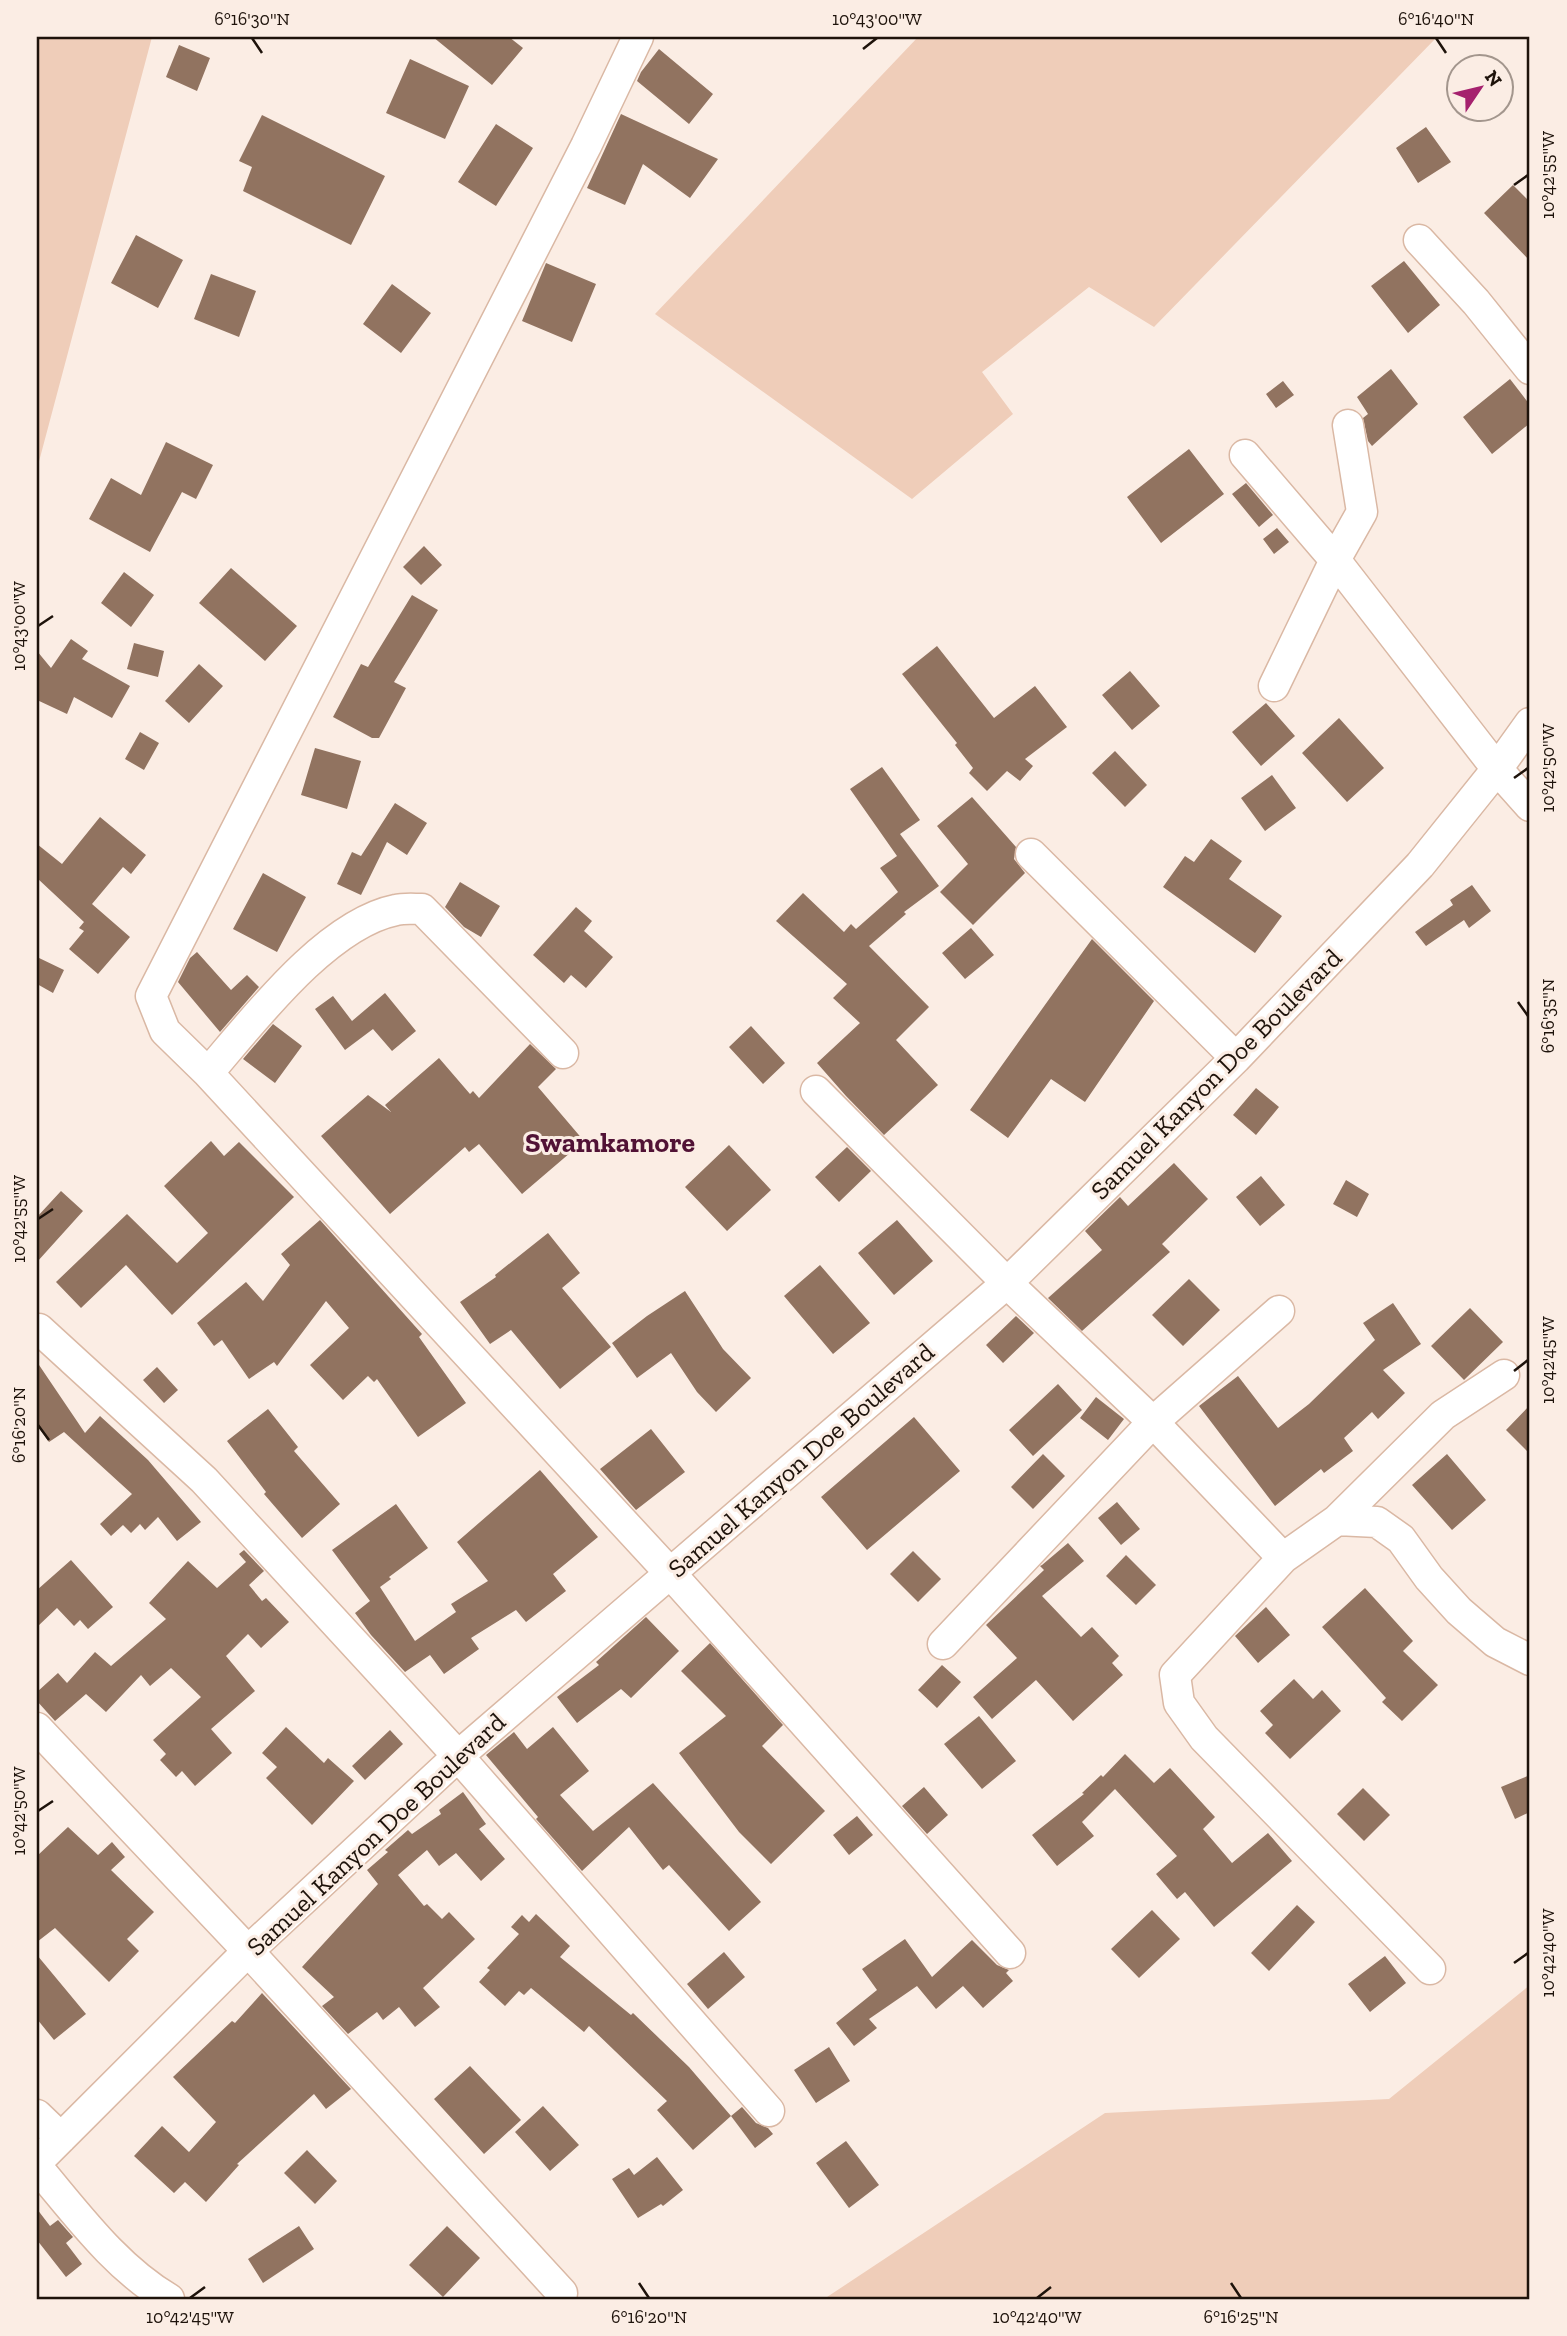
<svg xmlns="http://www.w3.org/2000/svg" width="1567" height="2336" viewBox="0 0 1567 2336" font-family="'Zilla Slab',serif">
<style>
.green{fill:#efcdb9}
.building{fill:#917360}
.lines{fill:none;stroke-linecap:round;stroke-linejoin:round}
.minor-casing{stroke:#dab8a4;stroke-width:33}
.minor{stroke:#fff;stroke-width:30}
.ticks{fill:none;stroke:#1e130b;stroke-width:2.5}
.labels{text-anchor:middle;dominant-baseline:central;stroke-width:6;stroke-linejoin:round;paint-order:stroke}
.street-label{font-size:26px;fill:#1e130b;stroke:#fbede4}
.neighbourhood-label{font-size:28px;font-weight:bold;fill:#511235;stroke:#fbede4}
.neatline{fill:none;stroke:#1e130b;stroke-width:2.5}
.ticks-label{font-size:18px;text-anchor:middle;fill:#1e130b}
</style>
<rect width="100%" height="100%" fill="#fbede4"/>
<!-- green -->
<path class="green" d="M37,37H152L37,469Z
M918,37H1437L1154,327L1089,287L982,372L1013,414L912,499L655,314Z
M1530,1985V2299H824L1105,2113L1389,2099Z"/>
<!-- building -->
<path class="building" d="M433,37H509L523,48L492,85Z
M179,45L210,58L197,91L166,77Z
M659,49L713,94L689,124L637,81L641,72Z
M410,59L469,86L445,139L386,113Z
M621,114L718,159L690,198L643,164L625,205L587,188Z
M262,115L385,176L351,245L243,191L252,167L239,161Z
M496,124L533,148L496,206L458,182Z
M1426,127L1451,162L1418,183L1396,148Z
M1513,185L1530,202V261L1484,213Z
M136,235L183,260L158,308L111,283Z
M1404,261L1440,305L1408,333L1371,286Z
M546,263L596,284L572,342L522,321Z
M211,274L256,291L239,337L194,319Z
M392,284L431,313L401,353L363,324Z
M1391,369L1418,404L1372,446L1368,441L1363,418L1368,414L1357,397Z
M1510,379L1530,405V423L1492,454L1463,417Z
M1283,381L1294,395L1276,408L1266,394Z
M166,442L213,465L196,499L182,492L150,552L89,519L111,478L141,495Z
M1189,449L1224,494L1161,543L1127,497Z
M1246,483L1273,515L1259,527L1232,494Z
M1277,528L1289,542L1274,554L1263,539Z
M424,546L442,565L421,585L403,567Z
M231,568L297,626L265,661L199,603Z
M124,572L154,595L131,627L101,603Z
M412,595L438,610L394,682L406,688L379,738H372L333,717L361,664L368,667Z
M71,639L88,651L82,659L130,686L112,718L74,697L67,714L37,700V651L51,668Z
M134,643L164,651L158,677L127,669Z
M937,646L994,718L1035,686L1067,727L1025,759L1033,766L1020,781L1007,771L987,791L969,773L973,768L955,745L957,743L902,674Z
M199,664L223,686L189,723L165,701Z
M1130,671L1160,706L1132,730L1102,695Z
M1266,703L1295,736L1261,766L1232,732Z
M1339,718L1384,768L1347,802L1302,753Z
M140,732L159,743L144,770L125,759Z
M315,748L361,761L347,809L301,795Z
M1115,751L1147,785L1125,807L1092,773Z
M882,767L920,820L900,834L939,886L904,912L906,914L869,946L929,1007L896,1040L938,1085L884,1135L846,1096L817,1063L860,1023L833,998L847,984L776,921L803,893L844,932L851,924L856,929L898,892L880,868L897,856L850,789Z
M1272,775L1296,808L1265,831L1241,798Z
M972,797L1016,847L1014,859L1025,873L973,925L940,892L968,864L937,826Z
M395,803L427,823L407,855L387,842L361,895L337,884L352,852L361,856Z
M100,817L146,855L131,874L123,867L92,904L130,937L98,974L69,949L84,931L79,928L84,922L37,878V844L62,864Z
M1211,839L1242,861L1229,879L1282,916L1255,953L1163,887L1185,856L1194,862Z
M263,873L306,897L277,952L233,929Z
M460,882L500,906L481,937L464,927L445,907Z
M1472,885L1491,911L1469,928L1464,920L1426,946L1415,932L1453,905L1450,900Z
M576,907L592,921L584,931L613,957L586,988L571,975L564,983L533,955Z
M971,928L994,955L965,979L942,953Z
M1092,939L1154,1001L1085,1102L1051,1079L1008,1138L970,1110Z
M197,952L231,990L247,975L259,987L220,1032L178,982L190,958Z
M37,957L64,970L53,993L37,984Z
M385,993L416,1031L392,1051L373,1029L345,1050L315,1009L333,996L352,1021Z
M273,1024L302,1046L275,1083L243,1059Z
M751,1026L785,1063L763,1084L729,1047Z
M530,1044L556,1069L538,1087L584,1141L522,1194L479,1144L469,1152L465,1147L390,1214L321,1136L368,1095L391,1112L385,1105L439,1058L470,1094L473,1091L479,1098Z
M1256,1088L1279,1107L1256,1135L1233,1115Z
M211,1141L224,1156L239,1142L294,1197L172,1315L126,1265L81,1308L56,1282L127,1214L177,1263L208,1233L164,1186Z
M729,1145L771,1190L727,1231L685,1187Z
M847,1147L871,1171L839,1202L815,1177Z
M1174,1163L1208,1199L1162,1244L1170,1252L1082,1331L1048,1298L1102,1250L1085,1231L1120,1197L1128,1206Z
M1261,1176L1285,1205L1260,1226L1236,1197Z
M1346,1180L1369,1194L1357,1217L1333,1204Z
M61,1191L83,1211L37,1262V1217Z
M320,1220L422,1334L419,1337L466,1403L418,1437L377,1379L374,1382L368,1376L343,1400L310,1365L349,1328L326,1301L277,1366L274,1362L249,1379L222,1340L214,1346L197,1323L246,1282L263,1301L290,1265L281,1254Z
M897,1220L933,1261L894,1295L858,1253Z
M548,1233L580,1273L562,1288L611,1347L560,1389L511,1330L490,1344L460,1302L496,1277L495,1275Z
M820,1265L870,1323L833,1354L784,1296Z
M1189,1279L1220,1310L1183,1346L1152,1315Z
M685,1291L723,1349L751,1378L716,1412L697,1392L671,1353L637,1378L612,1343L647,1316Z
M1393,1303L1421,1344L1383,1370L1405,1393L1378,1419L1372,1412L1344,1438L1353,1451L1324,1473L1321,1469L1275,1506L1199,1406L1238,1376L1278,1428L1309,1404L1375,1340L1363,1323Z
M1470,1308L1503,1342L1464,1380L1431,1346Z
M1016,1316L1034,1333L1003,1363L986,1345Z
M37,1362L85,1433L100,1416L148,1460L201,1522L177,1541L158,1517L145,1530L140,1524L131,1533L123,1525L111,1536L100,1524L132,1494L64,1432L49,1442L37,1425Z
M157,1367L178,1390L164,1403L143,1380Z
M1058,1384L1082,1410L1033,1456L1009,1430Z
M1096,1397L1124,1419L1108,1440L1080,1418Z
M1530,1405V1454L1506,1430Z
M268,1409L298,1447L294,1451L340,1504L302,1538L264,1494L266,1492L227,1441Z
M914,1417L960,1471L867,1550L821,1497Z
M651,1429L685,1472L636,1510L600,1469Z
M1043,1454L1065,1476L1033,1509L1011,1487Z
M1447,1454L1486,1500L1452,1530L1412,1485Z
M540,1470L598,1537L553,1574L566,1591L526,1622L516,1610L471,1638L479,1649L444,1674L430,1655L405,1672L371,1635L355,1613L370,1601L332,1550L396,1504L428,1548L389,1577L391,1579L380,1587L415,1641L456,1612L451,1604L488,1581L457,1542Z
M1117,1502L1140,1529L1121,1545L1098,1518Z
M1068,1543L1084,1561L1042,1596L1081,1637L1092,1627L1119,1656L1112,1663L1123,1675L1073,1721L1036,1680L992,1719L973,1697L1017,1658L986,1625L1044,1570L1040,1566L1042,1565Z
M244,1550L264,1571L249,1585L262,1601L266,1598L289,1622L261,1648L248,1634L226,1656L255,1691L211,1729L232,1753L195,1786L182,1771L176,1777L160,1760L166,1754L153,1740L201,1697L171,1668L150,1686L141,1675L106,1712L86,1694L55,1721L37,1701V1692L58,1673L67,1683L95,1652L111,1666L166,1619L149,1603L188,1561L217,1588L246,1562L239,1554Z
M913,1551L941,1579L918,1602L890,1574Z
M1126,1555L1156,1585L1136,1605L1106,1576Z
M71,1560L113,1607L88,1629L80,1620L74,1626L57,1608L37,1627V1590Z
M1365,1588L1413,1641L1403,1651L1438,1685L1402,1721L1382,1702L1386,1698L1322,1627Z
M1266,1607L1290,1635L1258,1663L1235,1636Z
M646,1617L679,1651L631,1698L621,1689L577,1723L557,1697L599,1665L596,1662Z
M710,1643L783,1725L762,1746L825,1811L771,1864L739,1832L679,1753L726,1716L681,1671Z
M942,1665L961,1682L937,1708L918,1690Z
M1294,1679L1313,1699L1322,1690L1341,1711L1290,1759L1265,1733L1273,1725L1260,1711Z
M979,1716L1016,1761L982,1789L944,1744Z
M286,1727L324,1763L328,1758L354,1781L312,1825L266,1778L277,1767L262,1753Z
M553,1727L589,1771L560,1795L593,1831L653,1783L761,1902L729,1931L669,1865L663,1870L629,1827L582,1871L536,1819L538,1817L486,1755L514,1732L527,1749Z
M390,1730L403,1744L365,1780L352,1766Z
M1125,1754L1154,1783L1170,1768L1215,1817L1203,1829L1232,1863L1268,1833L1292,1861L1214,1927L1185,1892L1177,1899L1156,1874L1177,1856L1115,1789L1082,1822L1094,1836L1057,1866L1032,1835L1084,1794L1082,1793L1101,1775L1103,1777Z
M1530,1775V1812L1515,1819L1501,1787Z
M924,1787L948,1815L927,1834L902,1806Z
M1363,1788L1390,1815L1364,1841L1337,1814Z
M463,1792L486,1824L479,1829L505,1859L481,1881L456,1853L439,1866L427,1850L398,1875L424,1906L427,1904L442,1919L449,1912L475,1939L423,1988L440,2007L415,2027L399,2007L383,2020L377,2012L348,2034L322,2006L334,1997L302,1967L378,1884L367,1870L388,1852L385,1850L408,1830L412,1834L441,1814L439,1810Z
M857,1816L873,1835L849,1855L833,1835Z
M68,1827L98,1855L112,1842L125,1857L111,1870L154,1912L127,1939L139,1951L109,1982L55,1928L37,1942V1856Z
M1297,1905L1315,1922L1269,1971L1251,1953Z
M1152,1910L1180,1939L1139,1978L1111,1949Z
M536,1914L570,1946L560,1957L631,2015L633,2013L689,2067L731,2116L693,2150L657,2110L667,2101L589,2026L584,2032L531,1988L524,1995L519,1991L505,2006L479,1982L490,1970L487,1968L519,1934L511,1927L522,1915L529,1922Z
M905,1939L932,1977L972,1940L997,1965L1009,1970L1006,1973L1013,1981L983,2008L963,1986L936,2009L917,1986L869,2019L877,2028L854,2046L836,2023L877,1990L862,1969Z
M724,1952L745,1977L708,2009L687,1984Z
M37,1955L86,2014L54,2040L37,2019Z
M1385,1956L1406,1983L1370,2012L1348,1984Z
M262,1993L351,2089L326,2109L314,2094L237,2164L239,2165L206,2202L185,2182L174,2193L134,2156L162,2126L189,2152L216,2122L173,2077L232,2021L235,2023Z
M829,2047L850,2081L816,2103L794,2070Z
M470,2066L521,2120L484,2154L434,2099Z
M543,2106L579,2145L550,2171L515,2132Z
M742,2107L756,2123L768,2128L773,2134L755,2148L731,2116Z
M846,2141L879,2185L849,2208L816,2163Z
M307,2150L337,2181L315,2204L284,2173Z
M657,2157L683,2190L663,2206L661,2204L638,2218L612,2179L629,2168L634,2175Z
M37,2209L50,2226L58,2220L73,2237L66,2243L82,2264L66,2277L37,2240Z
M299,2226L314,2249L263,2283L248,2259Z
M447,2226L480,2258L443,2297L409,2265Z"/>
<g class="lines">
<!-- minor casing -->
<g class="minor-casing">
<path id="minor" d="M638,37L586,146L151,996L165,1031L208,1073L670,1573L1010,1953
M1419,240L1476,302L1530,369
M1245,455L1335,560L1497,769L1530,806
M1274,686L1335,560L1362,512L1348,425
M1031,854L1236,1058
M208,1073C253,1021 326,924 396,910C404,908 414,909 422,909L563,1053
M816,1091L1007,1283L1153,1422L1283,1558
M39,1329L204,1480L458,1756L769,2111
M1337,1520L1443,1415L1504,1375
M943,1644L1153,1422L1279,1311
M37,1728L248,1951L562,2293
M1430,1969L1204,1738L1179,1703L1175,1675L1283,1558L1337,1520L1377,1522L1401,1539L1429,1578L1459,1611L1495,1642L1530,1660
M37,2115L61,2138
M37,2162L248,1951L458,1756L1007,1283L1236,1058L1420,865L1497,769L1530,723
M37,2167C77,2214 115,2267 169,2299"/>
</g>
<!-- minor -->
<use href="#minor" class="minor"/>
</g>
<!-- ticks -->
<path class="ticks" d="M252,38L262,53M1436,38L1446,53M863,49L877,38M1514,185L1528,175M38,626L53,616M1514,778L1528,768M1518,1002L1528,1016M38,1219L53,1209M1514,1371L1528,1360M38,1425L49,1440M38,1811L53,1801M1514,1963L1528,1953M639,2283L649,2298M1231,2283L1241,2298M190,2298L205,2287M1037,2298L1051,2287"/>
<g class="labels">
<!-- street labels -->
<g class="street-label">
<text transform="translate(1216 1074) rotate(-45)">Samuel Kanyon Doe Boulevard</text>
<text transform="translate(801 1460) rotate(-41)">Samuel Kanyon Doe Boulevard</text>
<text transform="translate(376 1834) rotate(-43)">Samuel Kanyon Doe Boulevard</text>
</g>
<!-- neighbourhood labels -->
<g class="neighbourhood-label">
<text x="610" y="1142">Swamkamore</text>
</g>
</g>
<!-- border -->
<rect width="1567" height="2336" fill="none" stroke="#fbede4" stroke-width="77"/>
<!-- north arrow -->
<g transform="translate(1480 88) rotate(55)"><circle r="33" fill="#fbede4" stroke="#a3968d" stroke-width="2"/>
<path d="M0-5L12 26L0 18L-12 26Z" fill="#a5216e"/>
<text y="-10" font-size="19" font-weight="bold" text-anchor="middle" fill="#1e130b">N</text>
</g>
<rect x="38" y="38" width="1490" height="2260" class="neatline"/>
<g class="ticks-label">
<text x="252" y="25">6°16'30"N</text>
<text x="877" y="25">10°43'00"W</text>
<text x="1436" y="25">6°16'40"N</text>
<text transform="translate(1548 175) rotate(-90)" y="6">10°42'55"W</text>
<text transform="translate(19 626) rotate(-90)" y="6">10°43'00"W</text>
<text transform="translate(1548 768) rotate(-90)" y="6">10°42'50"W</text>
<text transform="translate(1548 1016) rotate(-90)" y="6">6°16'35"N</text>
<text transform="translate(19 1219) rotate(-90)" y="6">10°42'55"W</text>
<text transform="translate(1548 1360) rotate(-90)" y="6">10°42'45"W</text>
<text transform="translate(19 1425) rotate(-90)" y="6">6°16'20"N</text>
<text transform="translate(19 1811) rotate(-90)" y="6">10°42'50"W</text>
<text transform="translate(1548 1953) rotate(-90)" y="6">10°42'40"W</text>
<text x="190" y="2323">10°42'45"W</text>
<text x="649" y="2323">6°16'20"N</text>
<text x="1037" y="2323">10°42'40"W</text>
<text x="1241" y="2323">6°16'25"N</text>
</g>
</svg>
